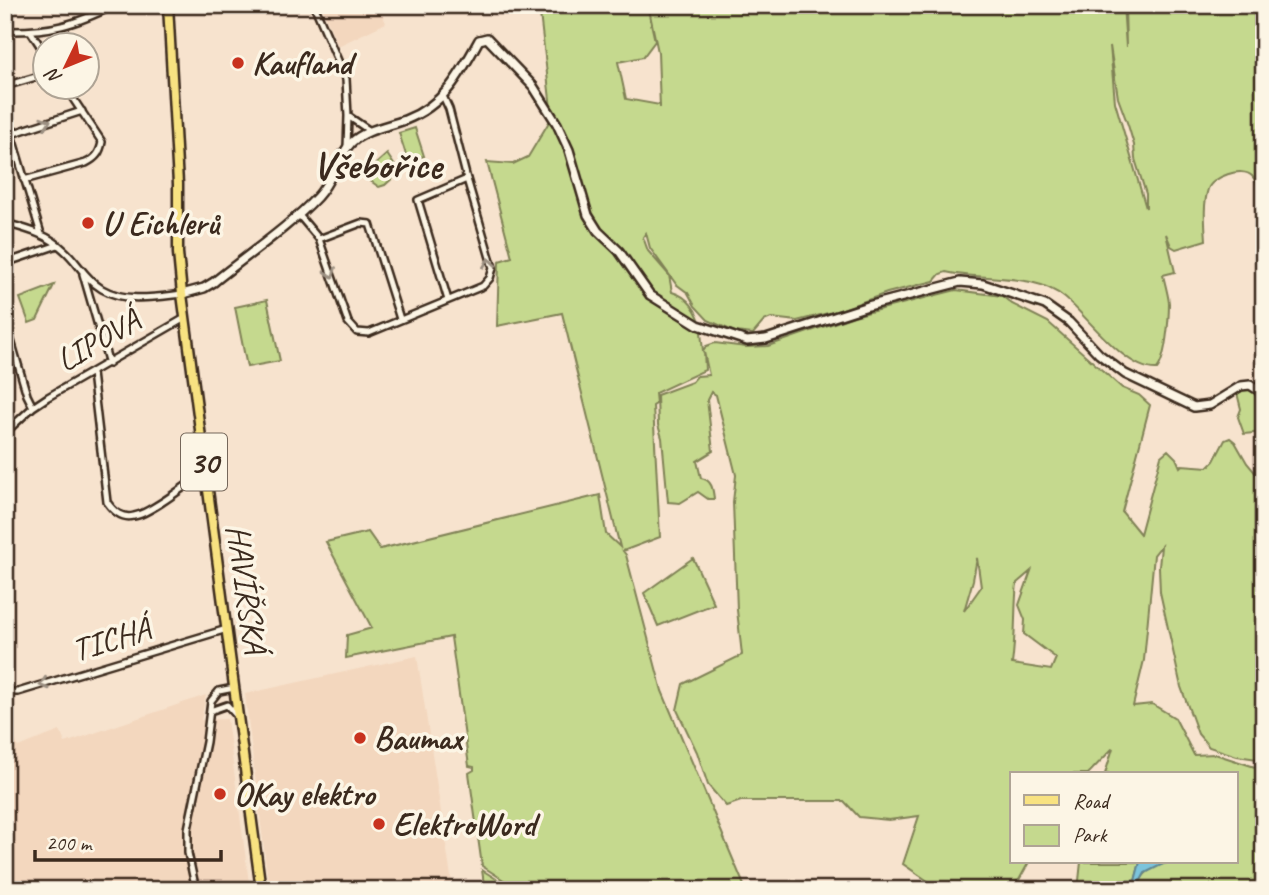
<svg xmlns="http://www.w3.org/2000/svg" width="1269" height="895" viewBox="0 0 1269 895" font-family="Caveat,sans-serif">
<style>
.built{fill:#f3d7be}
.green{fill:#c5d98e;stroke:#808256;stroke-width:2;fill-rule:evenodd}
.water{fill:#7cc4dc;stroke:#628690;stroke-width:2}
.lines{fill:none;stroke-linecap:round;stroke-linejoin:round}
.street-casing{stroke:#3b2a1e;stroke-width:10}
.secondary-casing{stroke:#3b2a1e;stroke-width:12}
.primary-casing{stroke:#3b2a1e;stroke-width:13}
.street{stroke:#fcf5e5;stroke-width:5}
.secondary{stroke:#fcf5e5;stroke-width:7}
.primary{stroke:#f8e281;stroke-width:8}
.oneway{stroke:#9c9082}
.poi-dot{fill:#c8321e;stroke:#fcf5e5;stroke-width:2.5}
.labels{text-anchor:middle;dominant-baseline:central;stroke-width:7;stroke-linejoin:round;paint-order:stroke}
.shield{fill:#fcf5e5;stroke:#75675a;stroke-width:2}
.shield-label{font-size:32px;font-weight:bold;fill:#3b2a1e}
.poi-label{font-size:33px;font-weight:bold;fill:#3b2a1e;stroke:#fcf5e5;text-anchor:start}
.street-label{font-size:33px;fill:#3b2a1e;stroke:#fcf5e5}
.district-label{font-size:40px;font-weight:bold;fill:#3b2a1e;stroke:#fcf5e5}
</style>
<rect width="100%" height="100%" fill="#f7e3ce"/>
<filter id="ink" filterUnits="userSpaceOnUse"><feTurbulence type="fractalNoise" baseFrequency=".0143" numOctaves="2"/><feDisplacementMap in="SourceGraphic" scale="14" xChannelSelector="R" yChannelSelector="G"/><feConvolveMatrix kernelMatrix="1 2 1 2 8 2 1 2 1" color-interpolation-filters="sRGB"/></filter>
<g filter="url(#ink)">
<!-- built -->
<path class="built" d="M321,5H378L386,23L338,46Z
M417,656L453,890H269L245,694Z
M206,695L201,720L227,719L250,890H5V714L18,747L60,731L65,743Z"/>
<!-- green -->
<path class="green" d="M539,5H647L655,41L643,57L618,62L626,99L660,105V108L658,52L648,5H1123L1126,47L1125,5H1264V202C1261,194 1258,182 1252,176C1242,166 1212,177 1208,189C1203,205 1205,223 1206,240L1176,249L1171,246L1166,234L1175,272L1163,275C1165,284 1168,294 1169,303C1169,318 1166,359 1157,369C1126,371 1087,316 1065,298C1034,272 984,281 946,272L940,274L934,281L887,293L840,310L797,321L771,318L764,321L753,334L735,332L708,320L695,306L688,293L676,284L650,248L646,233L643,237L648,251L669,275L672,292C691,297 699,314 703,332H701L703,351L706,346L715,343L746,347L768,346L854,316L956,290L1002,296L1012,304L1048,322L1122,388L1139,395L1150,405L1122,512L1140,534L1161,456L1168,450L1176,458L1180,467L1182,465L1208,467L1214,461L1225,440L1230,438L1235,442L1247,463L1264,483V755L1257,759L1237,756L1209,747L1198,734L1181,687L1160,592L1159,567L1161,546L1154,555L1144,660L1133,706L1152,704L1175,718L1194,755L1215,754L1258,768L1264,762V890H1143L1139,884C1150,852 1208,862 1236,862V774H1105L1113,748L1088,774H1012V862H1029L1019,880L1005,890H941L903,864L919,816L889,820L859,817L844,801H741L726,806L708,785L697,752L677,710L683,684L742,655L737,610L733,502L736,475L716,395L711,392L707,400L713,451L697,461L701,478C712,480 713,489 714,499H708L698,492L680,503L668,502L662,438L658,425L657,395L692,382L697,376L709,375L704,352L705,370L655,393L656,404L653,406L660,537L623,551L626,555L662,691L746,890H519L482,866L469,773L474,770V767L469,766L451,637L346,658L347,635L372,628L326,542L368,532L380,549L600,495L606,534L620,547L562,313L497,326L499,261L512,257L487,162L513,164L528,157L552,117ZM1110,46L1118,98L1128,125L1134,145L1135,159L1146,194V208L1115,102ZM977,558L981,587L964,611L973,580ZM1031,571L1019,605L1025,620L1024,634L1056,658L1051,670L1012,664C1016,637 1014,610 1017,583Z
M415,128L424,156L408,161L399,133Z
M387,154L395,166V176L385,185L379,187L369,180L368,171Z
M54,285L37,320L29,323L20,298Z
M267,300L280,361L247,367L235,307Z
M1243,389C1265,389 1264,416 1264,432L1244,434L1238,417L1241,409L1237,393Z
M693,558L714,604L658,626L644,593Z
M1081,862H1140L1135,881L1122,882L1109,890H1078Z
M482,870L514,890H489V885L484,884Z"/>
<!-- water -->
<path class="water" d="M1140,862H1167L1145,873L1139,884L1143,890H1109L1113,882L1135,881Z"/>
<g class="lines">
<!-- street casing -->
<g class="street-casing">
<path id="street" d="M314,5L346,79L348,116L370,131
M5,31C51,32 74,25 115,5
M31,32L46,55
M5,86L46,74
M347,148L348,116
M24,180L86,163C96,158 100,153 102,142L66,88
M298,214L319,239L348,322L357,332L369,333L483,286L490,278L493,268L467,179L449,109L443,96
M5,223C26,229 48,234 64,250C78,262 85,279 102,289C126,303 156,297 182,294
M41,234L11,134L82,111
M319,239L361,223L370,224L400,319
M5,263L58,245
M83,274L109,364
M448,300L418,200L467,179
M5,320L27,395L33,407
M92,373L107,502C114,512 122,519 134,516C150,514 190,482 205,472
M5,433L33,407L48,397L185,318
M5,687L9,692H18L227,629
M210,711L227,705L236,715
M196,890L188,853V829L206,742L211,701L219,691L234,688"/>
</g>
<!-- secondary casing -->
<g class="secondary-casing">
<path id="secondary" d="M182,294L204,288L214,282C246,256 290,226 317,197C332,181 337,158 351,143C366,129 386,127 405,120C444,105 460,75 479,40L487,38L533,86L557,124L569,150L588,215L598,231L619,251L650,295L698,325L747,341L766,339L868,306L960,282L983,284L1045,305L1069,322L1099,354L1125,374L1194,407L1210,405L1241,386L1250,385L1258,390L1264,397"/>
</g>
<!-- primary casing -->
<g class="primary-casing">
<path id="primary" d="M168,5L178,184V253L182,294L261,890"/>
</g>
<!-- street -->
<use href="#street" class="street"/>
<!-- secondary -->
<use href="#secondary" class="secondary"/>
<!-- primary -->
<use href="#primary" class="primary"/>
</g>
<!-- one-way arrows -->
<defs><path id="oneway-chevron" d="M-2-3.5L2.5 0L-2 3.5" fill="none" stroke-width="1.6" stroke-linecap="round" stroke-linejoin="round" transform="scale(1.75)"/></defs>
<g class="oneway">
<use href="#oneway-chevron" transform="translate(46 122) rotate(-18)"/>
<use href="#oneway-chevron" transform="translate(489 263) rotate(-98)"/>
<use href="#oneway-chevron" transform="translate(331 273) rotate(70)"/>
<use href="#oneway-chevron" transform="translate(44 684) rotate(163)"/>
</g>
</g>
<!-- markers -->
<g class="poi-dot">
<circle cx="238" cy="63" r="7"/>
<circle cx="88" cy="223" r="7"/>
<circle cx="360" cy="738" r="7"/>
<circle cx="220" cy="794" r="7"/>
<circle cx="379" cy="824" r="7"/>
</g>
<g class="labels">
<!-- shield labels -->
<rect class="shield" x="181" y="433.5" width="46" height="57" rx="5"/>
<g class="shield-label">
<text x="204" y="462">30</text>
</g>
<!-- poi labels -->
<g class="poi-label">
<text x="252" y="63">Kaufland</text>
<text x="102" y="223">U Eichlerů</text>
<text x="374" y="738">Baumax</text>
<text x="234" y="794">OKay elektro</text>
<text x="393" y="824">ElektroWord</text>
</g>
<!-- street labels -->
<g class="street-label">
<text transform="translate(98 340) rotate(-30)">LIPOVÁ</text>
<text transform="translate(247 589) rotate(82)">HAVÍŘSKÁ</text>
<text transform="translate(111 639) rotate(-17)">TICHÁ</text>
</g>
<!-- district labels -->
<g class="district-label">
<text x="377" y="165">Všebořice</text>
</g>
</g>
<!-- margin -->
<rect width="1269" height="895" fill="none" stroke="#fcf5e5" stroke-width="28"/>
<rect x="14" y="14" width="1241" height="867" fill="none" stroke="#3b2a1e" stroke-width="2.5" filter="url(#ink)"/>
<!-- legend -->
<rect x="1010" y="772" width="228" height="91" fill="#fcf5e5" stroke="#afa495" stroke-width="2"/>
<rect x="1024" y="795" width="35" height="10" fill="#f8e281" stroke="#afa495" stroke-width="2"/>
<text x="1073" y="808" font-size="21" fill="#3b2a1e">Road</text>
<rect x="1024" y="825" width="35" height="21" fill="#c5d98e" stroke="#afa495" stroke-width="2"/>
<text x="1073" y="842" font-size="21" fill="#3b2a1e">Park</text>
<!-- north arrow -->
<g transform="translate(66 66) rotate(227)"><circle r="33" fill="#fcf5e5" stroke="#afa495" stroke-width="2"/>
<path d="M0-5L12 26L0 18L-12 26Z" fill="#c8321e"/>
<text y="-10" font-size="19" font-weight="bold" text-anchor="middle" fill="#3b2a1e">N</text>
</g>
<!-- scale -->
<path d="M35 850v10h186v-10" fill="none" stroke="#3b2a1e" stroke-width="3.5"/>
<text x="46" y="850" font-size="21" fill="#3b2a1e" stroke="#fcf5e5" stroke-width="5" paint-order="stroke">200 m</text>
</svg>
